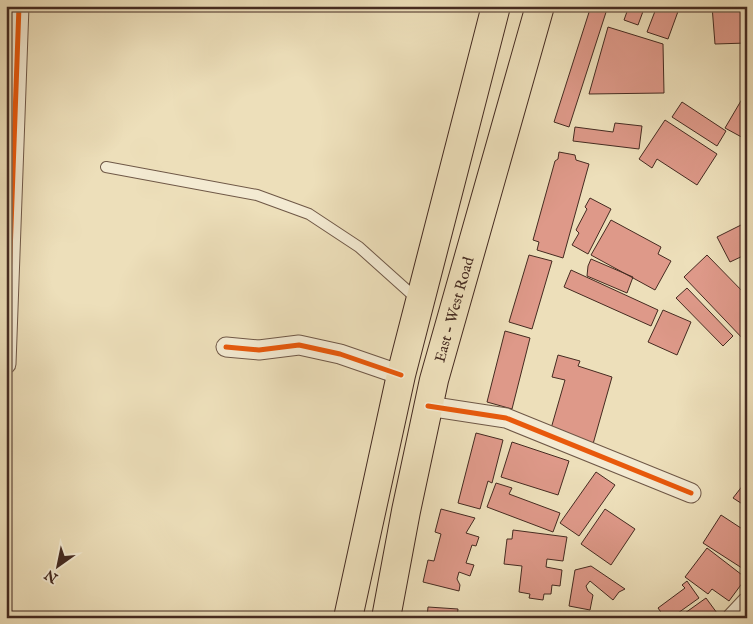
<svg xmlns="http://www.w3.org/2000/svg" width="753" height="624" viewBox="0 0 753 624" font-family="'IM FELL English',serif">
<style>
.building{fill:#de9989;stroke:#452b21}
.lines{fill:none;stroke-linecap:round;stroke-linejoin:round}
.lane-casing{stroke:#6f5847;stroke-width:12}
.street-casing{stroke:#6f5847;stroke-width:21}
.primary-casing{stroke:#452b21;stroke-width:30}
.lane{stroke:#f3ead2;stroke-width:10}
.street{stroke:#f3ead2;stroke-width:19}
.primary{stroke:#eddfba;stroke-width:28}
.cycleway-casing{stroke:#f3ead2;stroke-width:8}
.cycleway{stroke:#e8590c;stroke-width:5}
.labels{text-anchor:middle;dominant-baseline:central;stroke-width:4;stroke-linejoin:round;paint-order:stroke}
.street-label{font-size:15px;fill:#452b21;stroke:#f3ead2}
</style>
<rect width="100%" height="100%" fill="#eddfba"/>
<filter id="stains"><feTurbulence type="fractalNoise" baseFrequency=".004" numOctaves="4"/><feColorMatrix values="0 0 0 0 .2 0 0 0 0 .09 0 0 0 0 .02 0 0 0 .5 -.17"/></filter>
<radialGradient id="worn" r=".72"><stop offset=".6" stop-color="#630" stop-opacity="0"/><stop offset="1" stop-color="#630" stop-opacity=".3"/></radialGradient>
<!-- building -->
<path class="building" d="M591,6H608L569,127L554,122Z
M629,6H645L638,25L624,20Z
M657,6H680L668,39L647,32Z
M712,6H747V43L715,44Z
M608,27L663,44L664,93L589,94Z
M745,94L747,95V140L725,128Z
M682,102L726,131L717,146L672,117Z
M665,120L717,154L697,185L657,159L652,168L639,159Z
M615,123L642,126L639,149L573,141L575,127L613,132Z
M559,152L575,155L576,160L589,164L563,258L537,250L539,242L533,240L555,161L558,159Z
M590,198L611,209L588,254L572,245L579,233L576,230L587,209L585,207Z
M611,220L661,247L658,254L671,261L655,290L591,255Z
M747,222V254L730,262L717,237Z
M529,255L552,261L532,329L509,322Z
M707,255L747,296V339L745,341L684,277Z
M591,259L633,277L627,293L587,276L588,266Z
M571,270L658,310L651,326L564,287Z
M687,288L733,336L723,346L676,298Z
M663,310L691,322L677,355L648,342Z
M505,331L530,338L512,409L487,402Z
M558,355L580,361L578,366L612,377L593,444L550,432L565,380L552,377Z
M476,433L503,440L492,483L488,481L480,509L458,503Z
M512,442L569,461L558,495L501,477Z
M596,472L615,485L579,536L560,523Z
M747,480V507L733,498Z
M496,483L512,488L509,494L560,513L553,532L487,507Z
M441,509L475,518L466,533L479,537L476,546L472,545L466,563L474,565L470,576L459,572L457,579L460,585L459,591L423,582L428,560L434,561L441,534L435,532Z
M605,509L635,529L611,565L581,544Z
M721,515L747,532V568L745,570L703,543Z
M513,530L567,537L563,561L547,559L546,567L562,570L560,586L552,585L551,594H544L543,600L529,598L530,594L519,592L522,566L504,564L507,539H512Z
M707,548L746,578L729,601L712,589L708,594L685,577Z
M591,566L625,589L619,592L613,600L590,581L586,586L588,591L593,595L590,610L569,606L575,570Z
M687,581L699,598L671,618H665L658,608L685,588L682,585Z
M706,598L717,613L710,618H678Z
M428,607L458,609L457,618H427Z"/>
<g class="lines">
<!-- lane casing -->
<g class="lane-casing">
<path id="lane" d="M106,167L257,195L309,214L359,247L417,299"/>
</g>
<!-- street casing -->
<g class="street-casing">
<path id="street" d="M226,347L259,350L299,345L340,354L401,375
M6,364L19,6
M428,406L506,418L691,493
M732,618L747,602"/>
</g>
<!-- primary casing -->
<g class="primary-casing">
<g id="primary">
<path d="M348,618L401,375L496,6"/>
<path id="s1" d="M386,618L406,511L434,380L540,6"/>
</g>
</g>
<!-- lane -->
<use href="#lane" class="lane"/>
<!-- street -->
<use href="#street" class="street"/>
<!-- primary -->
<use href="#primary" class="primary"/>
<!-- cycleway casing -->
<g class="cycleway-casing">
<path id="cycleway" d="M226,347L259,350L299,345L340,354L401,375
M6,364L19,6
M428,406L506,418L691,493"/>
</g>
<!-- cycleway -->
<use href="#cycleway" class="cycleway"/>
</g>
<g class="labels">
<!-- street labels -->
<g class="street-label">
<text stroke="none"><textPath href="#s1" startOffset="316">East - West Road</textPath></text>
</g>
</g>
<!-- margin -->
<rect width="753" height="624" fill="none" stroke="#eddfba" stroke-width="25"/>
<rect x="8" y="8" width="738" height="609" fill="none" stroke="#452b21" stroke-width="2.5"/>
<rect x="12" y="12" width="728" height="599" fill="none" stroke="#452b21"/>
<!-- north arrow -->
<g transform="translate(58 566) rotate(213)" stroke="#f3ead2" stroke-width="4" paint-order="stroke">
<path d="M0-4L9 19L0 12L-9 19Z" fill="#452b21"/>
<text y="-8" font-size="14" font-weight="bold" text-anchor="middle" fill="#452b21">N</text>
</g>
<rect width="100%" height="100%" filter="url(#stains)"/>
<rect width="100%" height="100%" fill="url(#worn)"/>
</svg>
